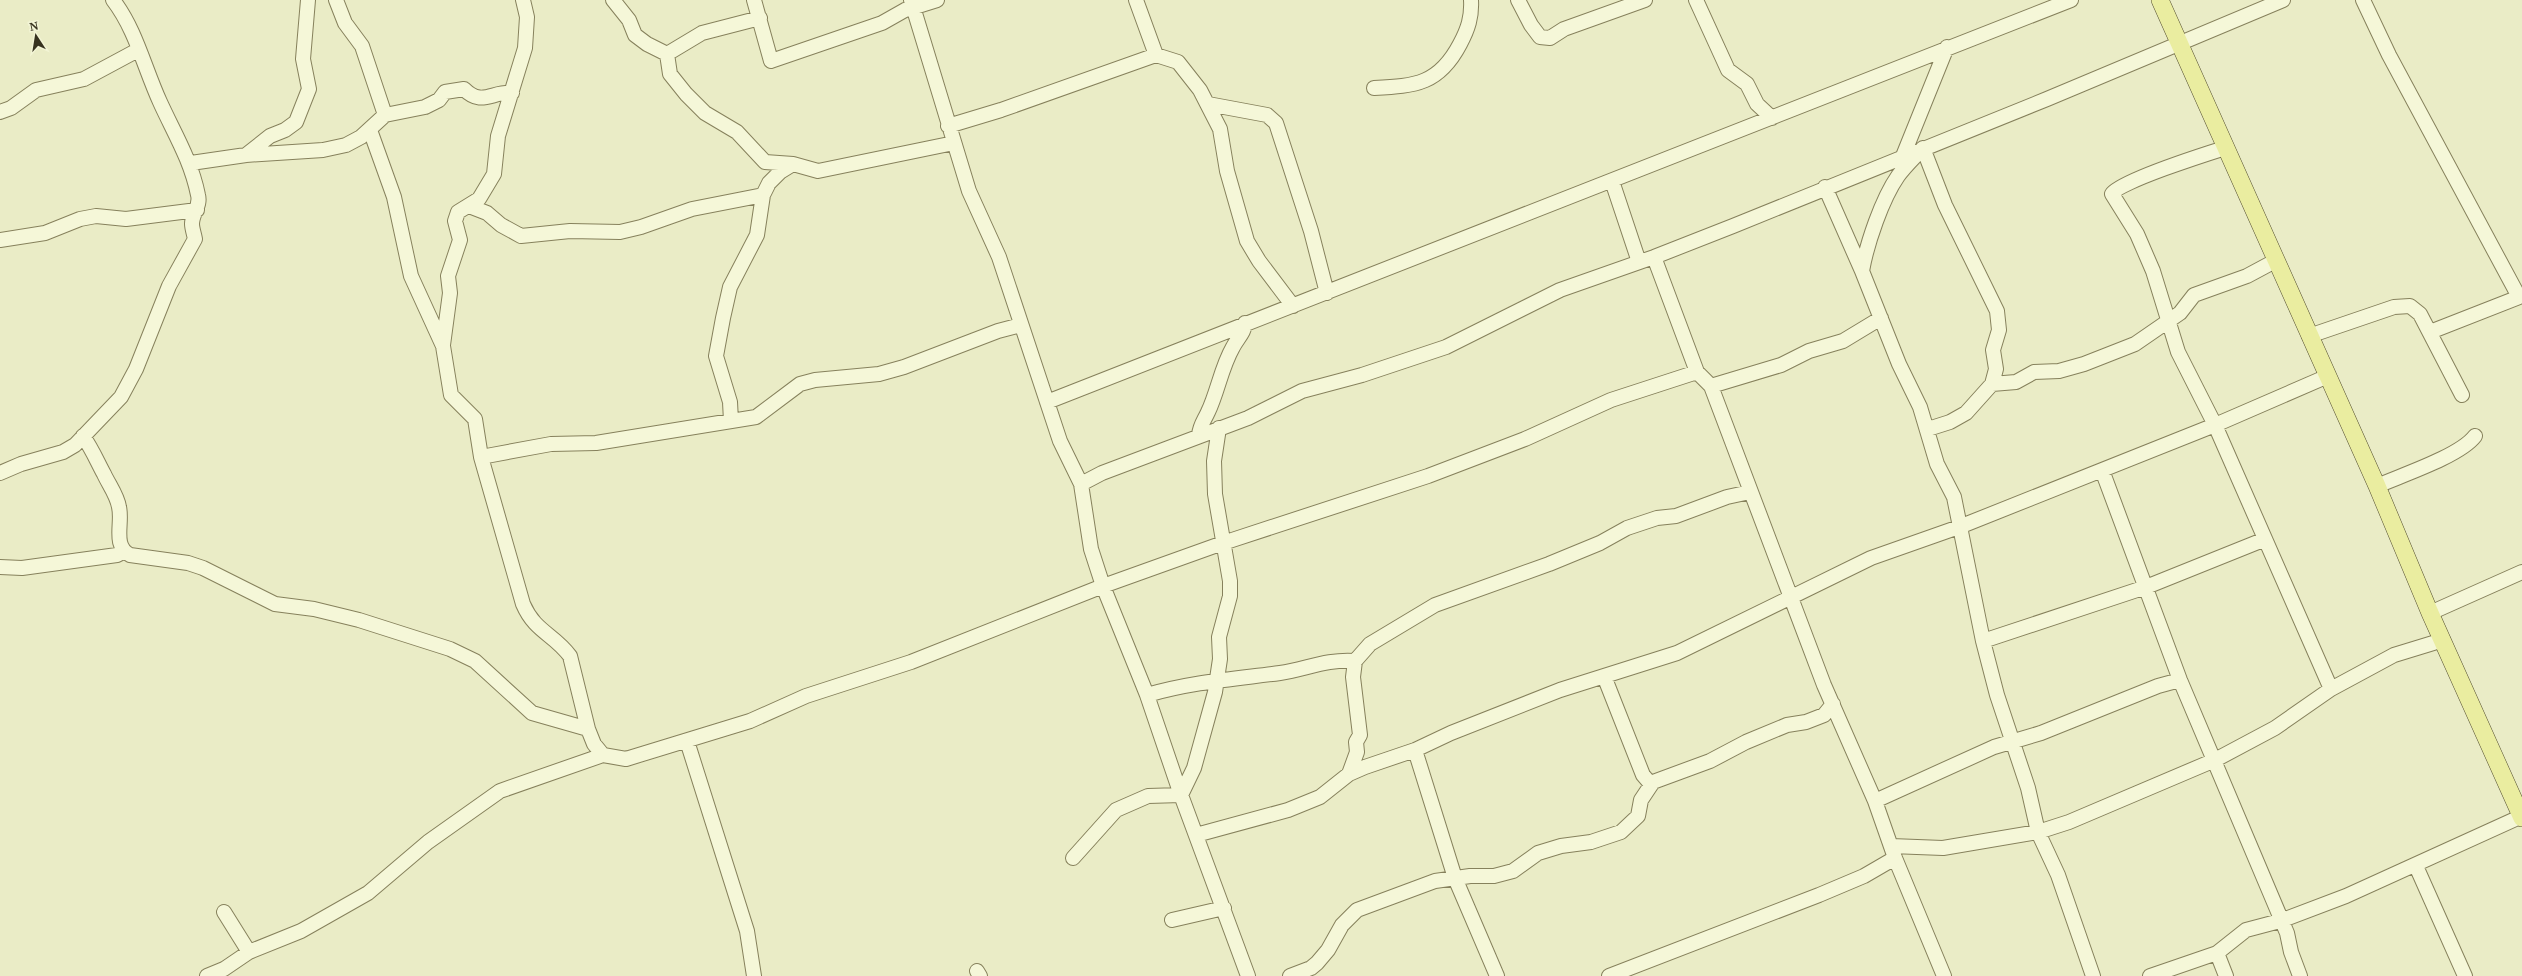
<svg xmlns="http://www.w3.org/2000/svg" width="2522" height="976" viewBox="0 0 2522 976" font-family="'Noto Serif',serif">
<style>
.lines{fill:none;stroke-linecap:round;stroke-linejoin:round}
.minor-casing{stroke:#86815c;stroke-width:16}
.major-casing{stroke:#544e30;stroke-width:18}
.minor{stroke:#f5f7d8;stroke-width:14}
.major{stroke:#eaeda0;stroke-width:17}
</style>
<rect width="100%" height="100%" fill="#eaecc6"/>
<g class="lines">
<!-- minor casing -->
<g class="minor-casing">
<path id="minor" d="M336,0L345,23L362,46L385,115
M613,0L629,20L635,35L647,44L667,54
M754,0L771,61L882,23L905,10L937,0
M911,0L969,191L999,257L1060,441L1081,484L1091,549L1103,586L1147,695L1181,795L1248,976
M1136,0L1156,55
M1518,0L1531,25L1540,37L1550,38L1564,29L1645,0
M1696,0L1728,70L1747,84L1757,104L1772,118
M2363,0L2389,55L2519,297
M667,54L670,74L686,94L705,113L737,132L765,162L793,164L818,171L954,143
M667,54L702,33L760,18
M1374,88C1416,86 1439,84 1460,44C1468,29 1472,17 1471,0
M1208,104L1267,115L1276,123L1311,231L1327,293
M0,112L11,108L36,90L84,79L138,50
M948,126L1001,110L1156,55L1178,62L1200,90L1220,129L1227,171L1247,241L1259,261L1293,306
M370,130L394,197L411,276L443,346L451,395L475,419L481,457L523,604C535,632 554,634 570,656L588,729L594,744L603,755L626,759L750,721L806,696L911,662L1103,586L1223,543L1428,476L1525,439L1611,400L1697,372
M2225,148C2206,154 2118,182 2112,194L2137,234L2153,271L2178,352L2215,425L2331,689
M246,155L323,150L346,145L361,137L385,115L425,107L439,100L445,92L464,89C482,107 492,91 512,93
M1903,156L1947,47
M191,163L246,155L270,136L285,130L296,122L309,89L303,59L308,0
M1612,181L1639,262
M1825,187L1862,271L1899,364L1920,407L1937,464L1954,497L1983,641L1997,695L2028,788L2038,832L2058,875L2093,976
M469,206L487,213L501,225L521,236L570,231L620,232L641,227L692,209L763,195
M0,240L45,233L80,219L96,216L126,219L197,210
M1654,257L1697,372L1711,386L1824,685L1875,801L1895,858L1944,976
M1862,271C1867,243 1882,199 1898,176C1905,166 1915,157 1923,148L1945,205L1997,311L1999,330L1993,350L1996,369L1992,384L1966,413L1950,422L1928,429
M2430,332L2522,296
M2309,336L2394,307L2410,306L2420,314L2462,395
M443,345L450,293L448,276L460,240L455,221L458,212L479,199L494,174L498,136L525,48L527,17L523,0
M1992,384L2016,382L2034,372L2059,371L2084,364L2135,344L2180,313L2194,295L2247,276L2275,261
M1711,386L1781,365L1809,351L1843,341L1881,318
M1047,402L2071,0
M731,421L730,402L716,356L723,318L730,287L757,235L763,195L769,183L780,172L793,164
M1199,435C1200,425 1204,421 1208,412C1218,391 1221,368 1233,347C1237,339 1245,332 1245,323
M83,436C92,449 97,461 104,474C109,485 117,495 119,507C123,523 112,546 130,555L188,563L203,568L275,604L314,609L359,620L450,649L475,661L532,713L588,729
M481,457L551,444L596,443L756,417L800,384L815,380L879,374L904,367L998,331L1021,325
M2102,470L2180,680L2287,933L2291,952L2300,976
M0,473L21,464L63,452L75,445L121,397L136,369L169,286L195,239C194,234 192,228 192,224C192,213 201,206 198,195C191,160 174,133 160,102C144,67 136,30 113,0
M1081,484L1102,473L1248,418L1302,391L1362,375L1446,347L1560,290L1654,257L1733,226L2047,99L2283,0
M2377,486C2402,475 2460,456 2475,436
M0,567L22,568L117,555L123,552
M2430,613L2522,572
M1983,641L2146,587L2263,540
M1604,676L1643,775L1649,782H1653
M1147,695C1192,682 1234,679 1280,673C1307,669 1326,659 1355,661
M687,741L747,931L754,976
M1415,750L1455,878L1497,976
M1349,774L1357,752L1356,742L1360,735L1353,677L1355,661L1370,644L1435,605L1549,564L1600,543L1627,528L1657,518L1676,516L1727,497L1750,492
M1875,801L1994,747L2041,733L2158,686L2180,680
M1196,835L1288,810L1320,797L1349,774L1365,767L1415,750L1451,733L1560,690L1677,653L1871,558L1959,527L2215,425L2328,376
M1891,846L1943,848L2038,832L2069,822L2215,760L2275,728L2331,689L2394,655L2443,640
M1073,858L1116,810L1148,796L1181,795L1194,768L1215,692L1220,659L1219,637L1230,596V581L1215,494L1214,461L1219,428
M2416,866L2465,976
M224,912L249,952
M1172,920L1224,908
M2217,953L2226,976
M977,971L980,976
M207,976L224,969L249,952L301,931L368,893L428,842L500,791L603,755
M1290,976L1311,968L1317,963L1328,950L1342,925L1357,910L1435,881L1470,876H1494L1513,871L1538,853L1561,846L1591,842L1621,832L1638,816L1641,800L1653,782L1710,761L1746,742L1787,725L1806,722L1824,715L1833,704
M1609,976L1819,895L1864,876L1895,858
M2150,976L2217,953L2246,930L2280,921L2346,896L2522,816"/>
</g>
<!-- major casing -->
<g class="major-casing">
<path id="major" d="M2160,0L2377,486L2430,613L2522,818"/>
</g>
<!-- minor -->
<use href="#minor" class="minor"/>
<!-- major -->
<use href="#major" class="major"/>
</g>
<!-- north arrow -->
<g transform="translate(36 36) rotate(348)" stroke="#f2f4d5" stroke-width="3" paint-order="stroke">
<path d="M0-3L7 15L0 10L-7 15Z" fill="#37331f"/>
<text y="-6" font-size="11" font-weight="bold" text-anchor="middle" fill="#37331f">N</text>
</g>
</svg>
